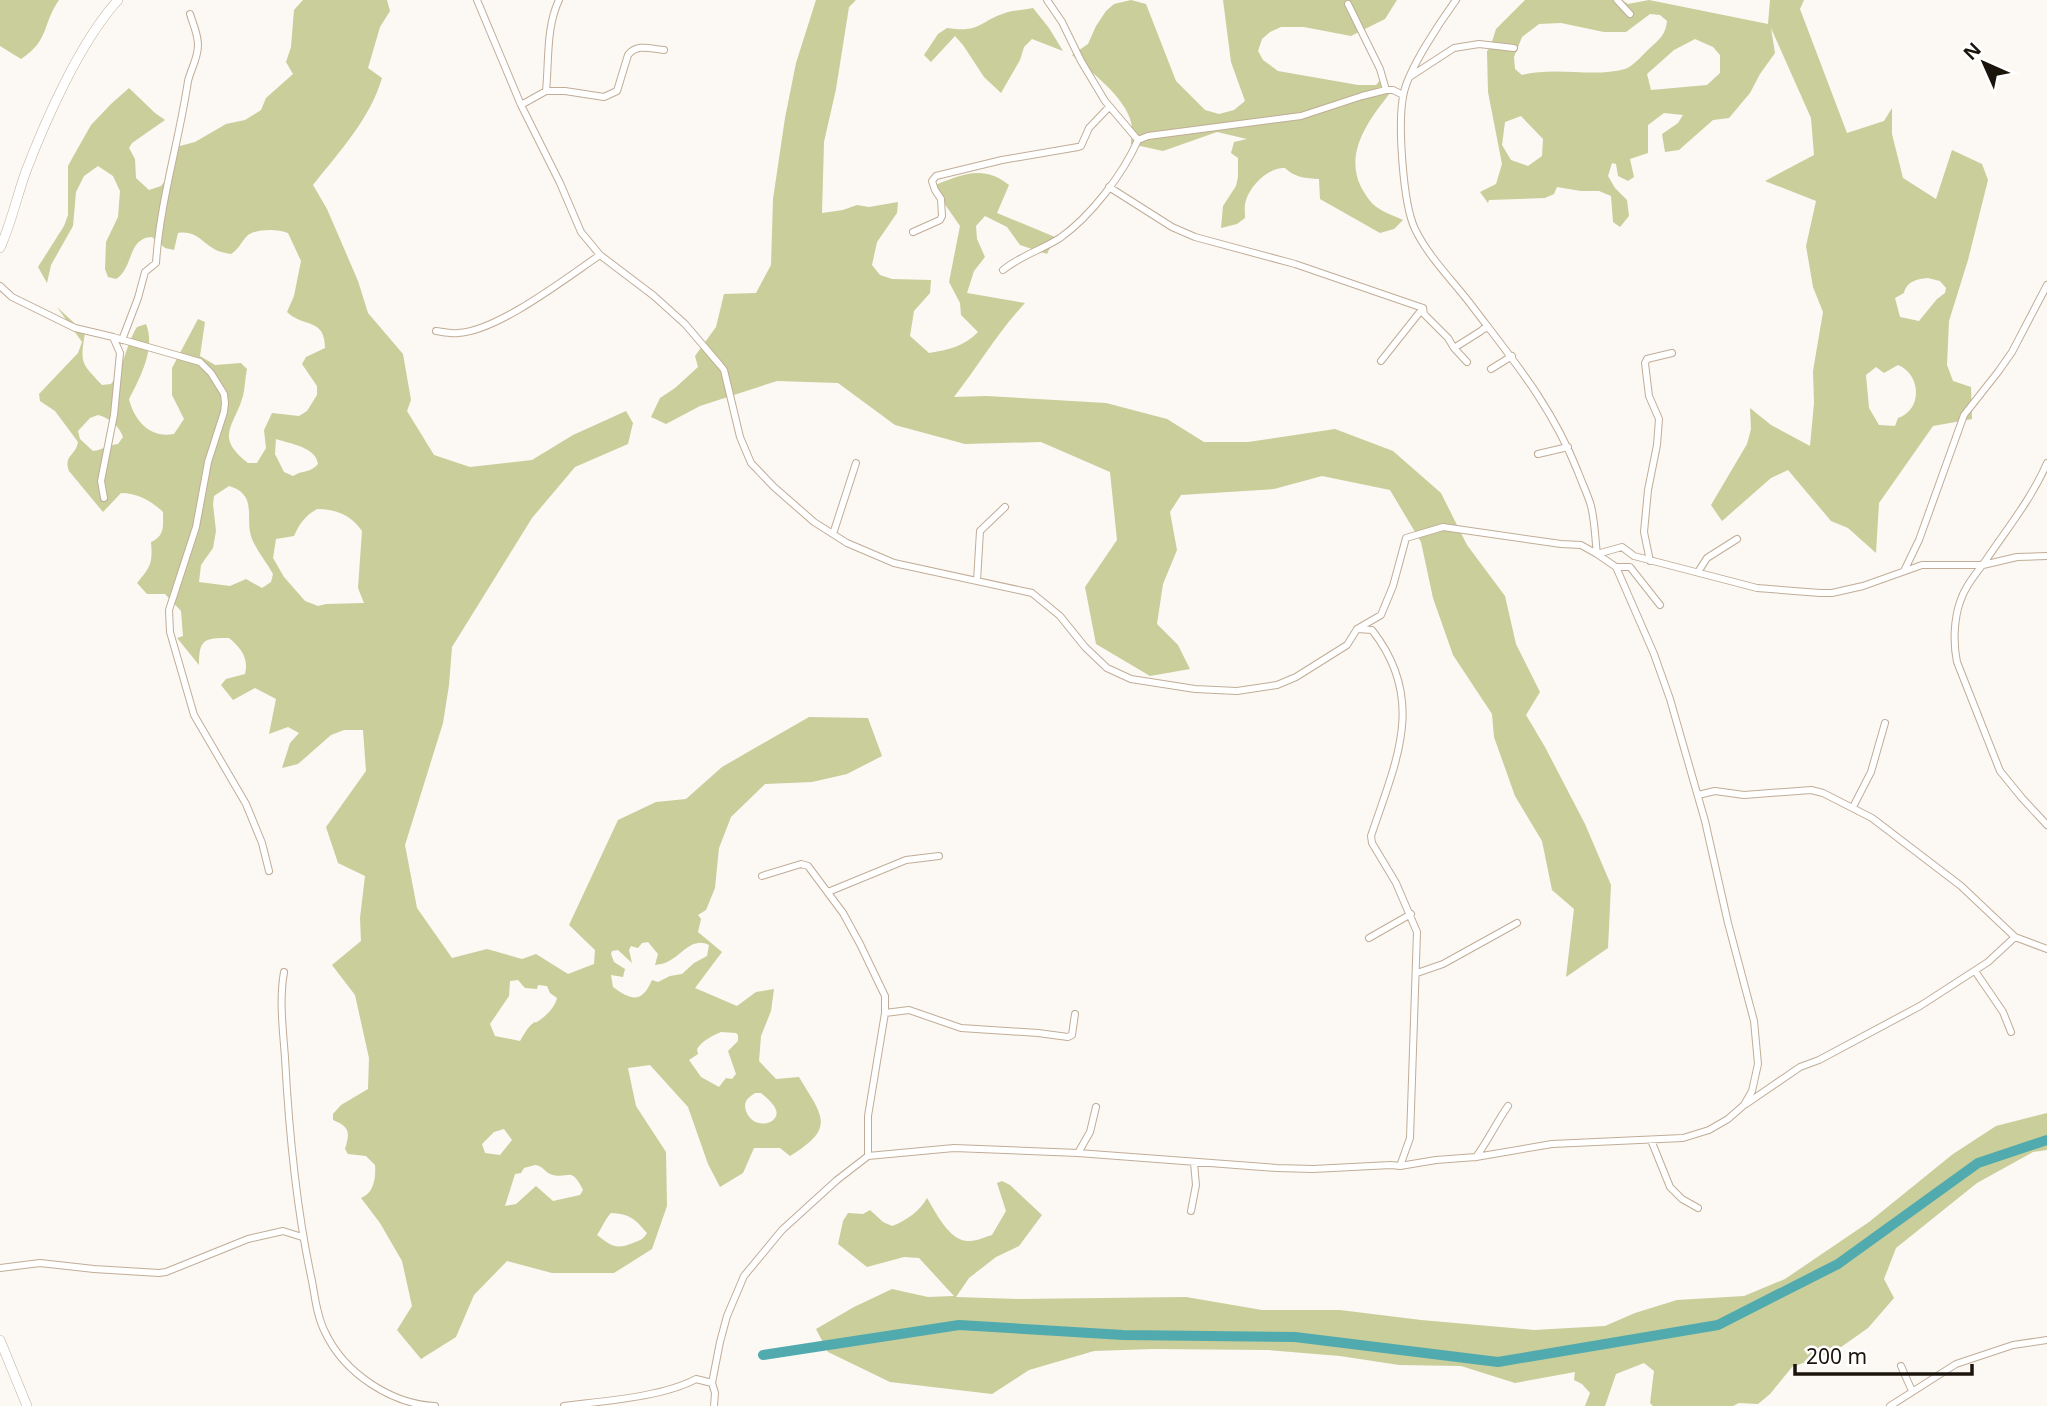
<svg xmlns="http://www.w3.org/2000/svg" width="2047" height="1406" viewBox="0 0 2047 1406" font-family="'Noto Sans',sans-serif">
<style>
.green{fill:#c9ce9a;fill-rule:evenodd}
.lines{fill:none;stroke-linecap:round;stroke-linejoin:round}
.river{stroke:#51aaae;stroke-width:10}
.street-casing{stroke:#c1ad97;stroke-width:8}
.secondary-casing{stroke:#c1ad97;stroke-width:10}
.street{stroke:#fff;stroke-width:6}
.secondary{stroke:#fff;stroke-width:9}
</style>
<rect width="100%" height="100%" fill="#fcf8f4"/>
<!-- green -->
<path class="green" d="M0,0H59C42,24 50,40 21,59L0,46Z
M303,0H387L390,11L380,27L368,68L382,78C370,119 339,152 313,185L327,209L358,281L368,313L403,354L411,400L407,411L434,455L470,467L532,460L573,435L626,411L633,423L628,444L575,467L532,518L452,647L449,685L443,723L405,845L417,908L452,958L487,949L522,959L536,954L568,974L594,964L595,950L569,925L618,820L656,802L686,799L722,767L809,717L868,718L882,756L847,774L812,782L765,784L731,817L719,848L715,888L706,910L698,915L701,919L698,932L722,952L695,988L737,1006L756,992L774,989L771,1011L761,1036L759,1061L776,1079L799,1077C822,1116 837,1127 790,1156L780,1148H754L743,1173L720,1187L708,1164L688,1107L650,1065L628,1068L636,1106L666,1152L667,1206L652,1249L614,1273H552L507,1261L474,1295L456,1337L421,1359L397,1330L412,1306L402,1261L380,1223L361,1198C374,1193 376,1178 375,1165L366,1156L348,1154L345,1149C350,1132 350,1127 333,1120V1114L341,1105L368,1089L369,1058L355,995L332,965L361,941L360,918L365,876L338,863L326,827L366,771L363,730H344L331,735L298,764L282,768L290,743L299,733L288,727L269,734L276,699L255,688L233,700L221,685L226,679L245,674C249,658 241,648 229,638C204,638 199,639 199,665L177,638L183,636L181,611L165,594H147L137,583C150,567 153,564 151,542C165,536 163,526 163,512C152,501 137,493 121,493L103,512L69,471C63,455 76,456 78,442L55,411L40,401L39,394L78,353L82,342L57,307L85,333C80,364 81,362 102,385L111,384C124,368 126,344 137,327L146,324C156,348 140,378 129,399C134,420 150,439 174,434L184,419L172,395V368L198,319L205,322L200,356L215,365L241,363L247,369C245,378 245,388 243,396C234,427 214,437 248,463H257L266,448L264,430L272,413L299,416L307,411L317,395V386L302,364L306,357L325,348C325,317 303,328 287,312L294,296L301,261L288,233C278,229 256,228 247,236C241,242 239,249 231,254C226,253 219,252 214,249C201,241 195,230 178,233L174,250L165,248L152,237C127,238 134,268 116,279L108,277L105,269L106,242L118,217L120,191L113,176L98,166L84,176L76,192L73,226L51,265L47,283L38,267L64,226L68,215V166L74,155L91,125L111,104L129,88L155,113L165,120L132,143L129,148L135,159L136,178L149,190L161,186L165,181L176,147L195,142L226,124L245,120L261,110L266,98L293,74L286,62L291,47L294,10ZM98,415C110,418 119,426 123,437L118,444C108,445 102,450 93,451L80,439L78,431L90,418ZM276,439C291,444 316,447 318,464C311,473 302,470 293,476L284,472L275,454ZM229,486C259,495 244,518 252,539C257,551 267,563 273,574L271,582L262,588L246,579L230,586L199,582L201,565L213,548L216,531L213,504L214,496ZM317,509C336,509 351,515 362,531L358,588L364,603L326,604L318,606L305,601L284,577L273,558L276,539L294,536C299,524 306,515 317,509ZM648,942L658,954L655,965C659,964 663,964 667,962C681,956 692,936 709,945L707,956L694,963L682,974L670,976L658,982L652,980C642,1003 632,1001 613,987L611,975L623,977L625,969L614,962L611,954L612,951L618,950L632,963L629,950L631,946L638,948L642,943ZM518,980L525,988L537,989L538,985L547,986L550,993L557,998C555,1007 547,1015 540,1020C533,1025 536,1020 530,1026C526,1030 523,1036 520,1041L495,1036L490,1024L509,996L510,981ZM721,1032L736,1033L738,1035V1041L728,1051L736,1074L732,1079L726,1078L719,1087L701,1077L689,1060L698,1054L697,1049C703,1040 712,1036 721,1032ZM755,1093H761C766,1097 774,1104 776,1110C781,1123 754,1132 746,1111C743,1101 748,1098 755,1093ZM504,1129L512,1140L500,1155L485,1153L482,1144L494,1132ZM535,1165C543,1166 544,1171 550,1174C569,1181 570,1164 583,1190L580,1195L553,1201L536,1186L516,1204L505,1206L515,1174L521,1173L524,1168ZM611,1213C630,1214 635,1219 647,1233C643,1240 640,1240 633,1243C616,1250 611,1246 597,1235C602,1228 605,1219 611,1213Z
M816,0H856L849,7L836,89L824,142L822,213L843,210L857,205L869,207L898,202L897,213L877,242L872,265L880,275L892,279L931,280L930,293L914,311L910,336L929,353C948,350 965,346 978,332L961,315L960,303L949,282L960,226L935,190L930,187C959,176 982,163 1009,185L997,213L1055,237L1047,254L1020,245L1007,227L985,216L976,226L977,239L985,257L974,271L967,293L1025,303C998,332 978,366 954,397L986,396L1106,403L1167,419L1204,442H1248L1335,429L1393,451L1441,493L1467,545L1505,596L1516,644L1540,692L1526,715L1545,747L1585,824L1611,885L1608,948L1566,977L1574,909L1552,890L1542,841L1515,796L1494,737L1492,714L1453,655L1433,598L1421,542L1390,490L1322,476L1274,489L1181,495L1170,512L1177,550L1163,584L1157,624L1178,645L1190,669L1150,676L1096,644L1085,587L1117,540L1110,472L1041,442L965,444L895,425L838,383L777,381L700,406L666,424L651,417L660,398L675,388L698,367L695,356L716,327L724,294L756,293L771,265L773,199L785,118L796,63Z
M1131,0L1146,4L1176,81L1205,110L1219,114L1234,110L1245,101L1231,62L1223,0H1397L1385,19L1351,36L1304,27H1281L1270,32L1262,39L1258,51L1263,60L1278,71L1358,85H1376L1382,78L1390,93C1369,120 1344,152 1361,187C1365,194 1371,204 1378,208C1385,213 1395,216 1403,220L1394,229L1380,233L1320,199L1319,179C1306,178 1295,178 1285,168C1269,167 1251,185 1246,200C1244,206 1245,212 1245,218L1237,224L1221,228L1223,206L1236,186L1238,177V158L1231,153L1234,142L1247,139L1217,132L1163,151L1131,144C1131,137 1133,129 1131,122C1125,97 1091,72 1072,55L1088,44L1096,26L1106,11L1114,4Z
M1525,0H1622L1628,4L1649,0L1768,24L1770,0H1804L1800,9L1847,133L1884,121L1892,108V134L1903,178L1936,199L1952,150L1982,164L1988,180L1968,260L1949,321L1947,365L1953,381L1971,387L1972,419L1933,426L1879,503L1876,553L1848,528L1831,521L1788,470L1771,478L1722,521L1711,505L1747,444L1751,429L1750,408L1771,425L1810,446L1814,403L1813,371L1823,312L1813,287L1806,246L1816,201L1765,181L1814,155L1811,118L1771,28L1775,53L1760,74L1750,93L1729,118L1713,120L1679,150L1665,152L1662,134L1678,123L1683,115L1664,113L1648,125V153L1630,159L1634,177L1628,181L1618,176L1616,164L1612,163L1608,176L1615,188L1627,200L1629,216L1620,227L1613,222L1611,196L1599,191H1581L1557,187L1554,194L1545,198L1489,200L1488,203L1480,192L1496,184L1502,164L1488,92L1487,51L1490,48L1496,29ZM1650,14L1660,15L1667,21C1666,34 1659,40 1650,48C1643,54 1634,66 1625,69C1593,78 1556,66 1522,75L1515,69L1514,57L1522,37L1539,24L1561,23L1604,32H1626ZM1695,39L1713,47L1720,55V73L1707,85L1651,90L1647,74L1674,50ZM1521,116L1543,139L1542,156L1528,166L1511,160L1502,145L1505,122ZM1928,278L1940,281L1946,288L1945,293L1937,299L1919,321L1900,317L1895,298L1904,293C1907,281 1917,279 1928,278ZM1898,365C1921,374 1923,410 1898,418L1895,426L1879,425L1869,408L1866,375L1876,367L1884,373Z
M1033,8L1049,28L1063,51L1032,39L1024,47L1020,60L1001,93L984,77L963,45L955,36L931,62L924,55L938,34L947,28C981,33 978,22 1005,13C1014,10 1024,10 1033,8Z
M2047,1113V1150L2033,1152L1977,1183L1896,1248L1884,1279L1894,1298L1868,1328L1834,1352L1792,1367L1770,1394L1758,1404L1739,1403L1733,1406H1653L1650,1403L1654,1371L1644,1363L1616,1374L1605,1406H1585L1590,1393L1582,1384L1574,1380L1575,1372L1515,1383L1461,1366L1399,1365L1340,1356L1268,1350L1152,1349L1094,1351L1029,1370L992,1394L890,1382L828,1352L816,1329L854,1307L892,1289L928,1297L954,1296L919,1258L904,1257L867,1267L838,1244L843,1221L848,1213L863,1214L870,1210L883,1222L892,1226C906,1221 920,1211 927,1198C935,1211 950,1243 970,1241C977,1241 985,1237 992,1235L1006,1211L997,1183L1002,1181L1010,1185L1042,1215L1019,1246L996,1257L969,1278L956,1297L1019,1299L1186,1297L1262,1310H1340L1421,1320L1534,1330L1605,1326L1635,1313L1677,1300L1744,1296L1785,1279L1869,1222L1953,1154L1996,1126Z"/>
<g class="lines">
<!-- river -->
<path class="river" d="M763,1355L959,1325L1123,1335L1295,1337L1498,1362L1718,1325L1838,1264L1978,1163L2047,1140"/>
<!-- street casing -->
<g class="street-casing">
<path id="street" d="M477,0L521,105L560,183L581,232L600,255L654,296L685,324L720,365L724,370L740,437L751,463L774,487L814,522L847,543L894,563L1032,593L1060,616L1085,647L1107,668L1131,679L1195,689L1237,691L1277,685L1296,677L1347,645L1357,629L1381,615L1393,586L1406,538L1443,527L1561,544L1581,545L1597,554L1622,547L1634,556L1757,588L1820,593H1832L1863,586L1922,565H1983L2017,557L2047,556
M1617,0L1630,14
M1348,4L1380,69L1386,90
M1411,76L1454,48L1479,44L1514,48
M546,91C549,61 546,27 559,0
M521,105L546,91H565L604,97L617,91L628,55C637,43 651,49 664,50
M1138,140L1148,136L1301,116L1362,96L1386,90H1393L1403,95
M1109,187L1172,227L1195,237L1295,264L1423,308L1424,314L1448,338L1454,348L1481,331L1483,329L1488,328
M913,232L940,220L942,216L941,199L935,190L932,181L936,176L1002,160L1078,147L1081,146L1089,128L1109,107
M1003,270C1020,256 1041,250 1060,238C1091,216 1123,174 1138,140L1105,101L1081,61L1062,22L1047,0
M0,286L12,297L75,328L113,337L200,362L211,373L224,394L225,403L224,412L208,462L196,527L169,610L170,632L194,715L246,804L262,843L269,871
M436,331C443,332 451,334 458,333C498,331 566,278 600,255
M122,340L138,298L145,272L156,263C160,201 179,142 188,81C191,69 198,58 198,45C198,34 193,24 190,14
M1454,348L1467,362
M1381,361L1423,308
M1491,369L1512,356
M1538,454L1568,447
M2047,463C2032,498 2007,529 1986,560C1976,574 1965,586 1960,602C1954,619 1953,643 1957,662L2000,771L2022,798L2047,825
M104,498L101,481L114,415L120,353L113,337
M833,534L856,463
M1650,561L1644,532L1648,490L1657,445L1659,419L1649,396L1645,363L1647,359L1672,353
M1616,567H1630L1660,605
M1904,571L1919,540L1964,415L1998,372L2012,352L2047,285
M1698,572L1707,558L1737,539
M977,581L980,531L1005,507
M1358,629L1372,630C1427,700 1396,761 1371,836L1372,843L1396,883L1417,932L1410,1138L1400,1166
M1698,795L1715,791L1744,795L1811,790L1823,793L1872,818L1961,886L2015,937L2047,949
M1853,807L1871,772L1885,723
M762,876L801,864L808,866L843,913L860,944L885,996V1013L868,1116V1156
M828,892L906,860L939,856
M1369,938L1411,914
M1975,971L2003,1012L2011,1032
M284,972C279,1001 283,1029 285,1058C289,1132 296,1208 312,1281C315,1297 317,1317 325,1332C344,1373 391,1404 435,1406
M1417,973L1443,964L1517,923
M885,1013L909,1010L961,1028L1038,1033L1068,1037L1072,1035L1075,1014
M1746,1104L1800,1067L1819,1060L1920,1006L1988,962L2015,937
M1651,1140L1670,1187L1682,1199L1698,1208
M1078,1153L1090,1132L1096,1107
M1476,1157C1488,1141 1496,1123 1508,1106
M1191,1211L1196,1185L1194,1163
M0,1268L40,1263L94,1269L159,1273L166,1272L248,1239L283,1231L302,1237
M1901,1366L1912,1391
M564,1406C603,1401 663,1397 696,1379L712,1383
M714,1406L715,1393L712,1383L720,1342L727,1316L744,1276L782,1230L837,1180L868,1156L954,1148L1078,1153L1277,1168L1313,1169L1391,1165L1400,1166L1436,1160L1476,1157L1552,1144L1683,1138L1709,1130L1728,1119L1744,1105L1752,1091L1758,1064L1754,1021L1728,923L1705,821L1670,699L1654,654L1616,567L1597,554C1595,538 1595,522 1591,506C1588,495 1582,483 1578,472C1551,404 1512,359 1469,302C1451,279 1428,256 1415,229C1403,204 1397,120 1404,92C1410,67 1440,22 1456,0
M1890,1406L1956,1364L2013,1345L2047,1340"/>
</g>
<!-- secondary casing -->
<g class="secondary-casing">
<path id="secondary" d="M0,248C11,224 17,196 26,171C46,119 80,42 118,0
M0,1340L27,1406"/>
</g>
<!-- street -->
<use href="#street" class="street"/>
<!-- secondary -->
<use href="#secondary" class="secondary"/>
</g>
<!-- north arrow -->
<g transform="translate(1984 63) rotate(315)" stroke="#ffffff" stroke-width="5" paint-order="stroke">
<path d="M0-5L12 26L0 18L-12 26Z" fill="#1b140c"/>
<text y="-10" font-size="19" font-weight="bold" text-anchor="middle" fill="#1b140c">N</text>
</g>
<!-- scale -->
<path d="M1795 1364v10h177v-10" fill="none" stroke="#1b140c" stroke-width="3.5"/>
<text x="1806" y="1364" font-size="21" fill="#1b140c" stroke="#ffffff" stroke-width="5" paint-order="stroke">200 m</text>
</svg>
